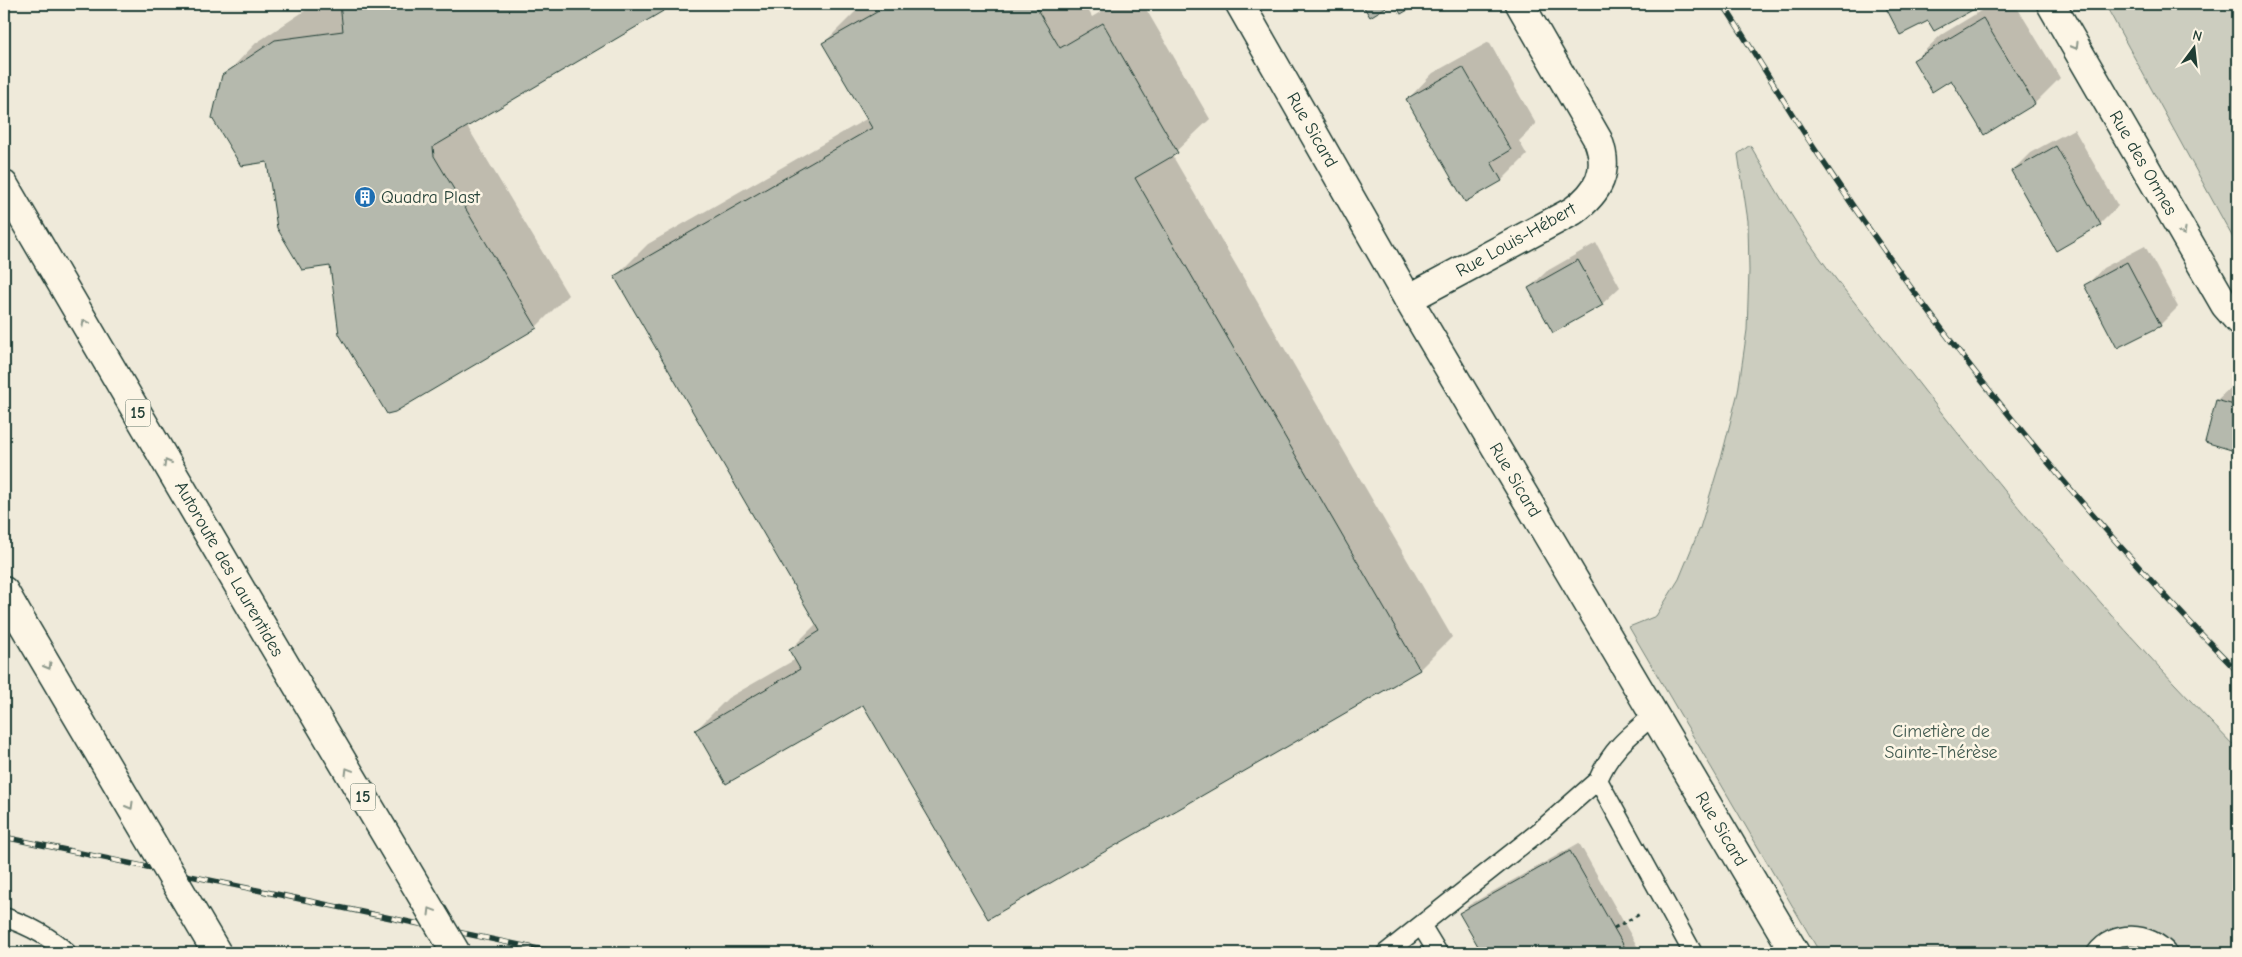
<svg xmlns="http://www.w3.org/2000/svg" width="2242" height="957" viewBox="0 0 2242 957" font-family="'Comic Neue',sans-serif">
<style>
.green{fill:#cccdbf;stroke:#76857a}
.shadow{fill:#0003}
.building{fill:#b5b9ad;stroke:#1f3d34}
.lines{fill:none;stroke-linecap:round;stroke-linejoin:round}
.lane-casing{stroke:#1f3d34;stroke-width:21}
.street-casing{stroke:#1f3d34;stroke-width:31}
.secondary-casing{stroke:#1f3d34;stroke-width:31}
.highway-casing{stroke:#1f3d34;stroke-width:31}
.path{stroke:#1f3d34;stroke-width:3;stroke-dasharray:4 4;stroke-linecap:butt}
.lane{stroke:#fcf5e5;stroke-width:18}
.street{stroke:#fcf5e5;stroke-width:28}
.secondary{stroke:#fcf5e5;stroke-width:28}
.highway{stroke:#fcf5e5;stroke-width:28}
.rail-casing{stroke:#1f3d34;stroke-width:5.5}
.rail{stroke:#fcf5e5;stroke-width:4;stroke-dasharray:11;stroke-linecap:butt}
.highway-bridge-casing{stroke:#1f3d34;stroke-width:31;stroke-linecap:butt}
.highway-bridge{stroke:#fcf5e5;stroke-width:28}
.oneway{stroke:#8e998c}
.labels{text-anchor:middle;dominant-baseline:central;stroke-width:5;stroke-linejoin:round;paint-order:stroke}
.shield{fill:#fcf5e5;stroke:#617469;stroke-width:1}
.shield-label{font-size:16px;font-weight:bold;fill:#1f3d34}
.street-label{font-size:18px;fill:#1f3d34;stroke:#fcf5e5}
.poi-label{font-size:18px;fill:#1f3d34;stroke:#fcf5e5;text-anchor:start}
.park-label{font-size:18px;fill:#425a50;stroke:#fcf5e5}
</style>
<rect width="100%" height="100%" fill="#efeada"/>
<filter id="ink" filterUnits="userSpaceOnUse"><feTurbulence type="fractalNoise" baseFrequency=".02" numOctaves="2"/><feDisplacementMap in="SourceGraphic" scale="10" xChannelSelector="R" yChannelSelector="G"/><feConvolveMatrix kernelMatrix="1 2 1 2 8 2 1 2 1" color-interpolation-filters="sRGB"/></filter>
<g filter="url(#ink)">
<!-- green -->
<path class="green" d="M2105,4H2238V247Z
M1750,145C1772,183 1793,220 1818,255C1842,289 1870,320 1896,354C2002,493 2116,625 2238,750V953H1820L1629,627L1656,616L1679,579L1700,528L1722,455L1738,392L1747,330L1749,271L1748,221L1738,154Z"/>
<!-- shadow -->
<path class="shadow" d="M341,4H672L467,126L568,295L536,327L331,265L268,160L224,76L256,43L309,8Z
M869,4H1085L1092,17L1114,4H1143L1210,119L1172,155L1452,637L1420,669L988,917L863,703L696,730L728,698L796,659L790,650L817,623L616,276L648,244L868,118L824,43L856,11Z
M1885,4H1980L1977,6L1929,19L1901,33Z
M1992,4H2015L2060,78L2035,103L1985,133L1952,78L1915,60L1941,35Z
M1489,42L1536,124L1519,141L1527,155L1502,180L1408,99L1433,73Z
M2074,129L2118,206L2100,224L2012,171L2030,153Z
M1596,243L1620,287L1602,304L1529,288L1547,271Z
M2145,246L2178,307L2160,325L2086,286L2103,268Z
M2235,383L2238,384V450L2206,441L2217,400Z
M1579,843L1641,953H1483L1461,914L1469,905Z"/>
<!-- building -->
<path class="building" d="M340,4H675L433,147L434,156L537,328L395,412L387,414L339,334L330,266L302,270L277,228L267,162L241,166L212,118L222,75L275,40L343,31Z
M891,4H1034L1060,48L1103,23L1178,153L1135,178L1420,670L988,919L863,705L726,784L695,730L800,669L789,650L820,631L614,276L872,128L822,43Z
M1362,4H1391L1370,17Z
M1395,4H1418L1401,14Z
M1884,4H1976L1978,7L1934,31L1928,21L1900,35Z
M1983,18L2035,104L1984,135L1951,80L1932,92L1913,60Z
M1463,67L1511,150L1491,162L1502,181L1465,202L1406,99Z
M2056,146L2101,225L2056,251L2011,171Z
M1578,260L1603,305L1553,333L1528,288Z
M2127,262L2161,326L2117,348L2084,285Z
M2216,400L2238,406V452L2205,442Z
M1570,851L1628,953H1482L1459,913Z"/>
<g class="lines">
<!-- lane casing -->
<g class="lane-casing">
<path id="lane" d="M1654,715C1629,736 1611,749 1598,780L1693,953
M4,917C27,925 50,936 67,953
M1386,953L1421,925
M1438,953L1421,925L1541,830L1598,780
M2096,953C2113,929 2150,931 2168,953"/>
</g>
<!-- street casing -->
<g class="street-casing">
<path id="street" d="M2051,4L2225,305L2238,320
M1408,299L1573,211C1599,192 1610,171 1598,140L1520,4"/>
</g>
<!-- secondary casing -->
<g class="secondary-casing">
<path id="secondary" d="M1240,4L1408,299L1795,953"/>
</g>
<!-- highway casing -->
<g class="highway-casing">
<path id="highway" d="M4,185L271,641
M4,591L23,624"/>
</g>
<!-- path -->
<path class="path" d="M1614,928L1640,914"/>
<!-- lane -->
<use href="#lane" class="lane"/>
<!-- street -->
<use href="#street" class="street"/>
<!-- secondary -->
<use href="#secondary" class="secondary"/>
<!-- highway -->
<use href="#highway" class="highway"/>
<!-- rail casing -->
<g class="rail-casing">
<path id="rail" d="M1723,4C1755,53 1784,103 1816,151C1937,335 2084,516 2238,672
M4,837L558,953"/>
</g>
<!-- rail -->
<use href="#rail" class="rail"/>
<!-- highway-bridge casing -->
<g class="highway-bridge-casing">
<path id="highway-bridge" d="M23,624L217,953
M271,641L456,953"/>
</g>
<!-- highway-bridge -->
<use href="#highway-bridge" class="highway-bridge"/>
</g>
<!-- one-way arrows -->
<defs><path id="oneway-chevron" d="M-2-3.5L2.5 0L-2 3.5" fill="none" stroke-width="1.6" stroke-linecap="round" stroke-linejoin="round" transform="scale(1.25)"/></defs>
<g class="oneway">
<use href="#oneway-chevron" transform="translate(2075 46) rotate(60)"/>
<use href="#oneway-chevron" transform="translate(2183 232) rotate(60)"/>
<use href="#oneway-chevron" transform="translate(85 323) rotate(-120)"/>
<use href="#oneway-chevron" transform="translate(167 463) rotate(-120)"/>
<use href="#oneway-chevron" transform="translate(48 666) rotate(60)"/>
<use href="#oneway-chevron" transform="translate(348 771) rotate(-121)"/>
<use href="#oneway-chevron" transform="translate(130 806) rotate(60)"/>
<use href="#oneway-chevron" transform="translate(431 911) rotate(-121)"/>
</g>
</g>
<!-- icons -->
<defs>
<g id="building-disc" transform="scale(1.125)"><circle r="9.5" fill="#1f6fb2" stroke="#fcf5e5"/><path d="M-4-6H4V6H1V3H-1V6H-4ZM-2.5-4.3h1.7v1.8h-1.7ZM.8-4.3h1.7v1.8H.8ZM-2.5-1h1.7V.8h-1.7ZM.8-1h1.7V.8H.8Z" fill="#fff"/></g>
</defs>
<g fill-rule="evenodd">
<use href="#building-disc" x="365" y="197"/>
</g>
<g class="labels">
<!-- shield labels -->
<g class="shield">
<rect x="125.5" y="399.5" width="25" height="27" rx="4"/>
<rect x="350.5" y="783.5" width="25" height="27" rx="4"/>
</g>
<g class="shield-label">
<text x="138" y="413">15</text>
<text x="363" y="797">15</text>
</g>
<!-- street labels -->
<g class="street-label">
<text transform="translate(1312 130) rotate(60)">Rue Sicard</text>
<text transform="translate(2143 163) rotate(60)">Rue des Ormes</text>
<text transform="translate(1516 240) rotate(-29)">Rue Louis-Hébert</text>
<text transform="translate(1515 480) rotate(59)">Rue Sicard</text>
<text transform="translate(229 569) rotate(60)">Autoroute des Laurentides</text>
<text transform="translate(1721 829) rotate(59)">Rue Sicard</text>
</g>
<!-- poi labels -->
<g class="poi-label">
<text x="381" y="197">Quadra Plast</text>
</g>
<!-- park labels -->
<g class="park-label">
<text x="1941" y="731">Cimetière de<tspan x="1941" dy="21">Sainte-Thérèse</tspan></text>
</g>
</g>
<!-- margin -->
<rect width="2242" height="957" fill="none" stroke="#fcf5e5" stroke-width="20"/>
<rect x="10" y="10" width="2222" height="937" fill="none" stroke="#1f3d34" stroke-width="2" filter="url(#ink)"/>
<!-- north arrow -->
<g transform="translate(2194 48) rotate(15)" stroke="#fcf5e5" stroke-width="4" paint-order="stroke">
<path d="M0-4L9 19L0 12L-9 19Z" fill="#1f3d34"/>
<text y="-8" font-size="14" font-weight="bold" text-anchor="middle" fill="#1f3d34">N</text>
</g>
</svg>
